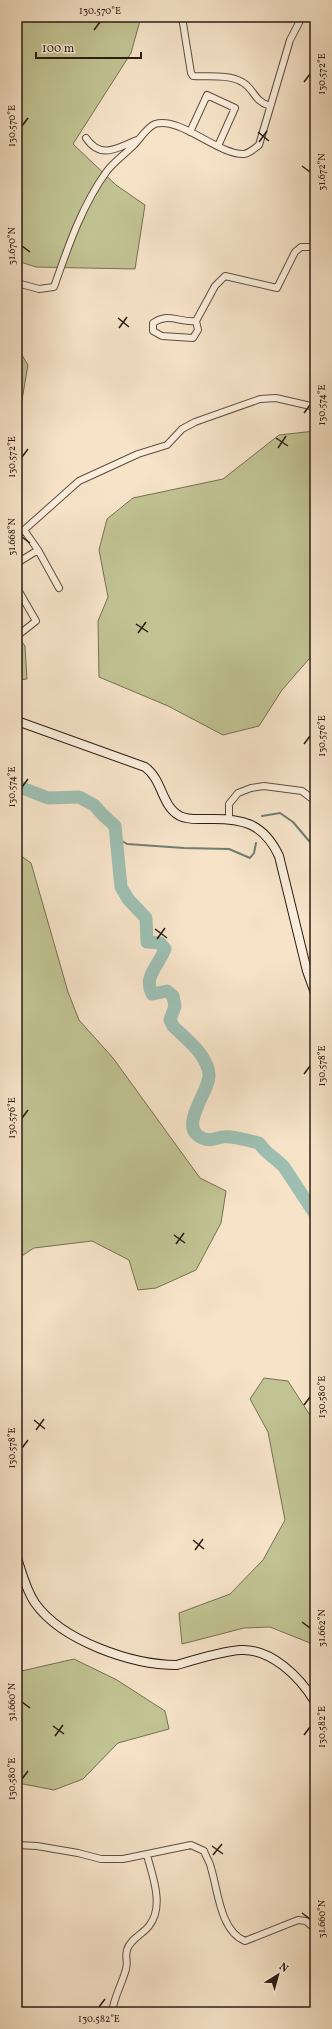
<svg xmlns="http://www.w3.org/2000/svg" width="332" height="2029" viewBox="0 0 332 2029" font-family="Vollkorn,serif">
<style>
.green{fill:#c1c393;stroke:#767053}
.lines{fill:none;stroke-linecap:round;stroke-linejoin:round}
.stream{stroke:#707d72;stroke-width:2}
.river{stroke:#9dbeb1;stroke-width:13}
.street-casing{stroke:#5e4e40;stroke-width:8}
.secondary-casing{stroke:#2c1c13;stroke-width:10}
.street{stroke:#f9eddb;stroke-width:6}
.secondary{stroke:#f9eddb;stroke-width:8}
.ticks{fill:none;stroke:#2c1c13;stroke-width:1.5}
.neatline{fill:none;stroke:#2c1c13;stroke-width:1.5}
.ticks-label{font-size:10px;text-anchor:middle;fill:#2c1c13}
</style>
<rect width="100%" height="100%" fill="#f6e3c8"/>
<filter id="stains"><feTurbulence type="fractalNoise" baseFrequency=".005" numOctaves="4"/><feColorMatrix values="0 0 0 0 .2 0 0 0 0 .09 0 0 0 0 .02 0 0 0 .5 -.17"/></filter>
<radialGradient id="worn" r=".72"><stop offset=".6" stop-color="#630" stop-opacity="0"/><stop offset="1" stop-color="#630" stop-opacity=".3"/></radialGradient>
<!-- green -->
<path class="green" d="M17,17H141L131,53L73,144L116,185L145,205L135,269L36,267L17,261Z
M17,347L28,365L17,429Z
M315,431V652L282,690L259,726L223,735L168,706L99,677L98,621L108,597L99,550L107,519L133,498L223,479L279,435Z
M20,639L25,646L27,679L17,680V642Z
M17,853L31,863L68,992L79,1020L113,1058L200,1178L226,1191L221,1223L196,1270L156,1288L138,1290L129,1260L92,1241L34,1248L17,1259Z
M264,1378L288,1381L315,1423V1645L270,1627L244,1628L182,1644L179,1613L230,1594L263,1560L285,1520L268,1432L250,1399Z
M74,1659L117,1680L165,1711L169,1729L118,1743L83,1779L54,1790L18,1783L17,1672Z"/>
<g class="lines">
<!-- stream -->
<path class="stream" d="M262,816L280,813L293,822L315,848
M117,838L127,844L184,848L229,849L250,858L254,853L256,843
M315,869L313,873L315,885"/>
<!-- river -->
<path class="river" d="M17,786L48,798L79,797L94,805L102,814L115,826L121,887L128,899L146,918L147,942L160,943L165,949C159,965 143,977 152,994L167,991L173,996L175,1006L170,1020L173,1026C186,1039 208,1055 209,1075C210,1091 177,1127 202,1138C210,1142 215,1138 223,1137C233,1135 249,1141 259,1143C266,1154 276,1158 284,1167L315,1214"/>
<!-- street casing -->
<g class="street-casing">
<path id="street" d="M182,17L191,73L193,76C208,77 229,74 242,82C255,89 252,100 270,106
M190,132L207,95L235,108L218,146
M86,138C101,160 117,148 137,140
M17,283L39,289L54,287C68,247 82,205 107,171C115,161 125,154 134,145C140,139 147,127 155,124C180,116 218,155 244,154C250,153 255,148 259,145L290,40L302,17
M196,321C179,323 170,312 153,323V331L162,336L193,338L198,330L196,321L215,286L225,276L277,288L295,252L301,247H315
M17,533L24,530L79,481L138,454L167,445L182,429L195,422L260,399L276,398L315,407
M38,550L59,588
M17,563L38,550L24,530
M17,588L36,621L17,636
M229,819V804L238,793L251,788L264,786L302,791L315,801
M17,1845L37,1846L78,1853L101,1859H123L191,1845L204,1851C206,1857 210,1862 211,1868C218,1890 220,1931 245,1941L298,1920L306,1921L315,1929
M112,2012C114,1997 122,1984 126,1969C128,1963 125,1956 127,1950C130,1939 143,1934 149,1926C165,1906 152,1875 147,1855"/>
</g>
<!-- secondary casing -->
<g class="secondary-casing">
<path id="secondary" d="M17,721L145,767C163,780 161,806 180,816C187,820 198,819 207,819C241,818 263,822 279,856L307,971L315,993
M17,1558C22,1573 26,1590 35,1603C62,1641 132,1665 177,1665C197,1659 219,1652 240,1650C271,1648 300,1677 315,1702"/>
</g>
<!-- street -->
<use href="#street" class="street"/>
<!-- secondary -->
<use href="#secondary" class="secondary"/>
</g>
<!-- ticks -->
<path class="ticks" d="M94,30L100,22M304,82L310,74M22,126L28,118M258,132L269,141M259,142L267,131M302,166L310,172M22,246L30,252M118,318L129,327M119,328L127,317M304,413L310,405M276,438L288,446M278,448L286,436M22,457L28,449M22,537L30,543M136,624L148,632M138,633L146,622M304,744L310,736M22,787L28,779M155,929L167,938M157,939L165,928M304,1074L310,1066M22,1118L28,1110M174,1235L185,1243M176,1244L184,1233M304,1405L310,1397M34,1420L45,1429M36,1430L44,1419M22,1448L28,1440M193,1540L204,1549M195,1550L203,1539M302,1622L310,1628M22,1702L30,1708M53,1726L64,1734M304,1735L310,1727M55,1736L63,1725M22,1779L28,1771M212,1846L223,1854M213,1855L222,1844M302,1913L310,1919M99,2007L105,1999"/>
<!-- margin -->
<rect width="332" height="2029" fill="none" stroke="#f6e3c8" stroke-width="44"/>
<!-- north arrow -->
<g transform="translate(278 1975) rotate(37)" stroke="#f9eddb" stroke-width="3" paint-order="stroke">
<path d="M0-3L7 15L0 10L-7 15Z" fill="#2c1c13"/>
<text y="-6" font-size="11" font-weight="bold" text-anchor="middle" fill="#2c1c13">N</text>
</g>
<!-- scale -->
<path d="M36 52v6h105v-6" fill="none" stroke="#2c1c13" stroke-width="2"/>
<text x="42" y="52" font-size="12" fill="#2c1c13" stroke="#f9eddb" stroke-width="3" paint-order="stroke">100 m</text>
<rect x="22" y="22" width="288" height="1985" class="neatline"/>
<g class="ticks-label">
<text x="100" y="14">130.570°E</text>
<text transform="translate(321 74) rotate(-90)" y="4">130.572°E</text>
<text transform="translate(11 126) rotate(-90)" y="4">130.570°E</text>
<text transform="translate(321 172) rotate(-90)" y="4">31.672°N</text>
<text transform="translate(11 246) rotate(-90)" y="4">31.670°N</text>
<text transform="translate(321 405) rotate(-90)" y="4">130.574°E</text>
<text transform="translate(11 457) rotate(-90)" y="4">130.572°E</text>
<text transform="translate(11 537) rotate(-90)" y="4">31.668°N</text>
<text transform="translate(321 736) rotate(-90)" y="4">130.576°E</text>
<text transform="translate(11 787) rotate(-90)" y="4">130.574°E</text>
<text transform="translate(321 1066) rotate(-90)" y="4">130.578°E</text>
<text transform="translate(11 1118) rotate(-90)" y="4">130.576°E</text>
<text transform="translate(321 1397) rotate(-90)" y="4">130.580°E</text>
<text transform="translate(11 1448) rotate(-90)" y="4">130.578°E</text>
<text transform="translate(321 1628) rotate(-90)" y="4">31.662°N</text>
<text transform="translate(11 1702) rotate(-90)" y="4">31.660°N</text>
<text transform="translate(321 1727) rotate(-90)" y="4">130.582°E</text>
<text transform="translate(11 1779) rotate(-90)" y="4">130.580°E</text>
<text transform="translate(321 1919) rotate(-90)" y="4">31.660°N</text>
<text x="99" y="2022">130.582°E</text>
</g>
<rect width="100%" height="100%" filter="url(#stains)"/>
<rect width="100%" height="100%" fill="url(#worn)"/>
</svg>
